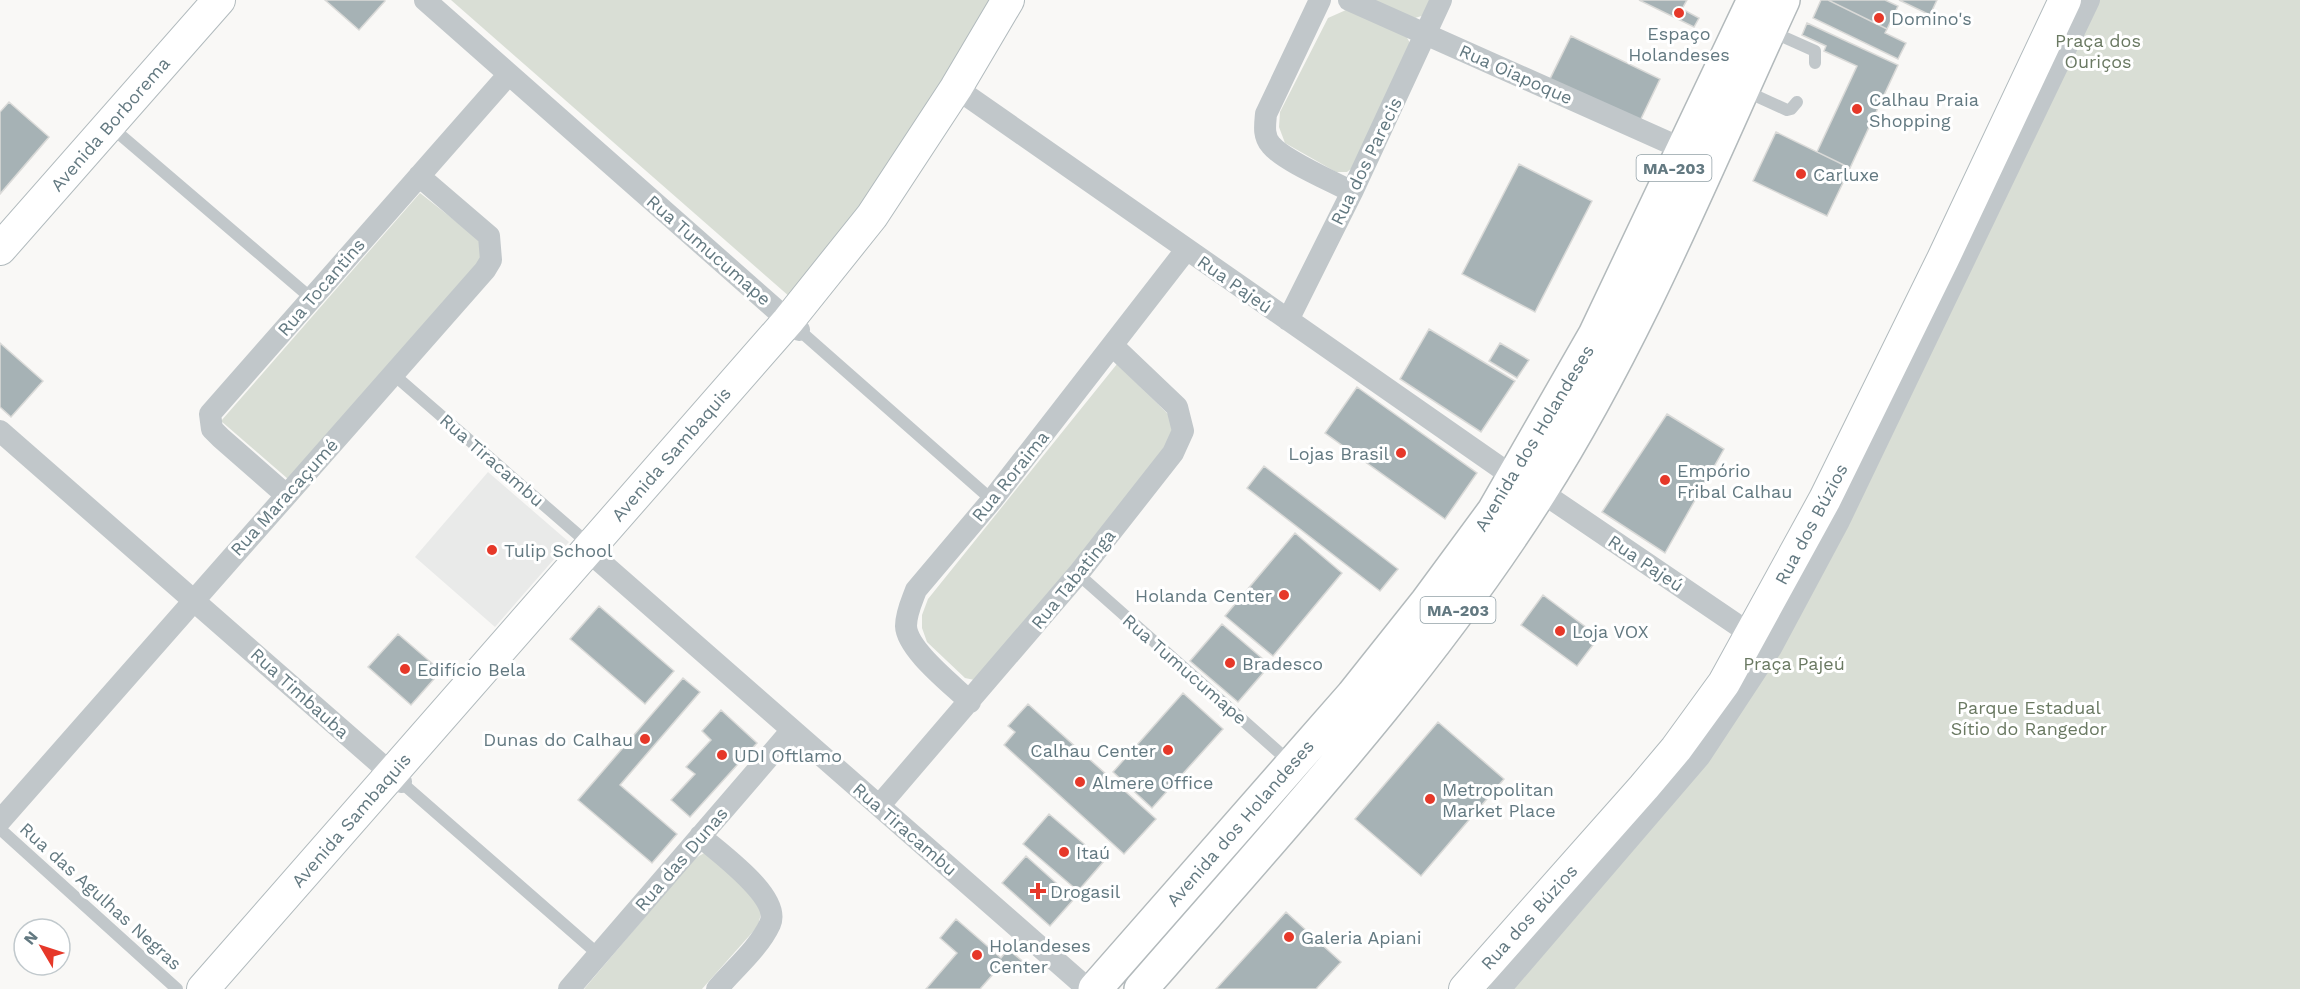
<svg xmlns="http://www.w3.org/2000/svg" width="2300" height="989" viewBox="0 0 2300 989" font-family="'Work Sans',sans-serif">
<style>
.built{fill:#e9eae9}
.green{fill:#d9ded5}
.building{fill:#a6b2b5;stroke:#dadad8;stroke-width:1.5}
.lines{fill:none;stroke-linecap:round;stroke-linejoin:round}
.secondary-casing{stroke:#b1babd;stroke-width:34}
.primary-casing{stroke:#b3babc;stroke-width:36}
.lane{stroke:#c1c7ca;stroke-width:12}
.street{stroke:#c1c7ca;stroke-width:22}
.secondary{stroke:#fff;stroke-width:32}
.primary{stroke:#fff;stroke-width:33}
.poi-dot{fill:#e63829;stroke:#fff;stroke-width:2}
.labels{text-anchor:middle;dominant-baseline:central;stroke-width:6;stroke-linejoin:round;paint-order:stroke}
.shield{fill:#fff;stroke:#92a1a7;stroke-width:1.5}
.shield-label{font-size:16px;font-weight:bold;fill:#637981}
.poi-label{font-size:18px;fill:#637981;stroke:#fff;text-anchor:start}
.park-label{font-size:18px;fill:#6a7962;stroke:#fff}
.street-label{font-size:18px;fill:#637981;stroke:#fff}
</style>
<rect width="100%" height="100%" fill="#f9f8f6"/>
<!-- built -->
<path class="built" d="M488,472L569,542L495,627L415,557Z"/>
<!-- green -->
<path class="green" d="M451,0H995L863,207L790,297Z
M1366,0H1433L1428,14L1415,18Z
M2078,0H2300V989H1483L1698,748Z
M1346,10L1405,34L1410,43L1357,164L1347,172H1336L1285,143L1279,127L1280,112L1328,18Z
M420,193L482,242L480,264L288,479L221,421Z
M1117,364L1171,417L1175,429L1166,447L979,681L965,678L927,642L922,628V615L928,599Z
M706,852L755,896L762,909L758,926L702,989H584L694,859Z"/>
<!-- building -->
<path class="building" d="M325,0H384L385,1L359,30Z
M1639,0H1687L1682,9L1699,18L1694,27Z
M1821,0H1828L1887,29L1885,33L1906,43L1898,59L1813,18Z
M1828,0H1885L1898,6L1887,29Z
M1899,0H1937L1930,15Z
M1807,23L1898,65L1850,168L1817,152L1857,66L1824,51L1826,46L1802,35Z
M1571,36L1660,79L1638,125L1548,83Z
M9,102L49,137L0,194V112Z
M1776,132L1850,168L1827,216L1753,181Z
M1519,164L1592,201L1535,312L1462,274Z
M1429,329L1515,381L1481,432L1400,379Z
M0,343L43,381L11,417L0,407Z
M1500,343L1529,360L1517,378L1489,361Z
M1357,387L1477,473L1445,519L1325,433Z
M1667,414L1724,449L1665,553L1602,512Z
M1264,466L1398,569L1380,591L1247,488Z
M1295,533L1342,573L1273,656L1225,616Z
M1543,595L1599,637L1577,666L1521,625Z
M599,606L674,671L645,704L570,639Z
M1222,624L1270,665L1238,702L1190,661Z
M398,634L441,671L411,705L368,667Z
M683,678L700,692L620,785L677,834L652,863L578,800Z
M1183,693L1223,729L1152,808L1113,772Z
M1028,704L1156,819L1124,854L1004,745L1015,732L1008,726Z
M721,710L757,743L690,817L671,800L695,774L686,767L711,740L702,731Z
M1438,722L1504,779L1421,876L1355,819Z
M1049,814L1104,861L1078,891L1023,844Z
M1026,856L1074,899L1050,926L1002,883Z
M1286,912L1341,962L1316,989H1216Z
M956,919L1001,958L1008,949L1027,965L1019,974L1007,963L1002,964L980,989H926L957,953L940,938Z"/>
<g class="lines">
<!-- secondary casing -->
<g class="secondary-casing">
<path id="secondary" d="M0,249L219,0
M203,989L788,321L872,216L956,88L1008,0
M1465,989L1644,787L1676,749L1724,683L1825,499L1943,259L2065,0"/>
</g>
<!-- primary casing -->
<g class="primary-casing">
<path id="primary" d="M1095,989L1353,695L1427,602L1494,511L1595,335L1754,0
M1141,989C1280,829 1427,671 1540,492C1638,337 1707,165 1783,0"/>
</g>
<!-- lane -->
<path class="lane" d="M1770,31L1815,51V63
M1743,90L1787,110L1791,109L1797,102
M110,126L311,298
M799,330L992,500
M393,374L590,545
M1078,574L1291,763
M402,783L599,955
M0,829L177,989"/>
<!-- street -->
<path class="street" d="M425,0L799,330
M1320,0L1266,114C1265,125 1263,136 1271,145C1284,161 1332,181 1352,192
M1349,0L1683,149
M956,88L1515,478
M1288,320L1352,192L1441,0
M0,431L401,782
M1540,491L1752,635
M286,495L221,438L212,429L210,414L509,74
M587,550L1088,989
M970,702C953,685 907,650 906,626C906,613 912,601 916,590L992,500L1186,250
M879,806L1078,574L1173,453L1183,431L1177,407L1113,346
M0,821L485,270L491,260L489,236L419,176
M700,836C719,853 782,897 770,924C759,948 734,969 717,989
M569,989L792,730
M1500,989L1700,756L1771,648L1839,521L2089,0"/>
<!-- secondary -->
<use href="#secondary" class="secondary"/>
<!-- primary -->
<use href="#primary" class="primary"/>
</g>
<!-- markers -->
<g class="poi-dot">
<circle cx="1679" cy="13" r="6"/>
<circle cx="1879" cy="18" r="6"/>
<circle cx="1857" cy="109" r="6"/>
<circle cx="1801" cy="174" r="6"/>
<circle cx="1401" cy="453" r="6"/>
<circle cx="1665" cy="480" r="6"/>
<circle cx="492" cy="550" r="6"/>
<circle cx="1284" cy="595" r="6"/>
<circle cx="1560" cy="631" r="6"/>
<circle cx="1230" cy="663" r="6"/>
<circle cx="405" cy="669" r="6"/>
<circle cx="645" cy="739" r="6"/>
<circle cx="1168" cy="750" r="6"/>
<circle cx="722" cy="755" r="6"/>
<circle cx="1080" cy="782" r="6"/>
<circle cx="1430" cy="799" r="6"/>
<circle cx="1064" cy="852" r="6"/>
<path d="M1035 882h6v6h6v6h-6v6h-6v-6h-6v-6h6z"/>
<circle cx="1289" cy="937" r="6"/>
<circle cx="977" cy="955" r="6"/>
</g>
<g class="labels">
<!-- shield labels -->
<g class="shield">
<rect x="1636.5" y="155" width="75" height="26" rx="4.5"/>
<rect x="1420.5" y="597" width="75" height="26" rx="4.5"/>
</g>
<g class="shield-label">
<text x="1674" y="168">MA-203</text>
<text x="1458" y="610">MA-203</text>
</g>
<!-- poi labels -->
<g class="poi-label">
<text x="1891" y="18">Domino's</text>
<text x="1679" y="33" text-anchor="middle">Espaço<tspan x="1679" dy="21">Holandeses</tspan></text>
<text x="1869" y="99">Calhau Praia<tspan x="1869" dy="21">Shopping</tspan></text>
<text x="1813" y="174">Carluxe</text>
<text x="1389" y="453" text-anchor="end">Lojas Brasil</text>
<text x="1677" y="470">Empório<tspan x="1677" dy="21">Fribal Calhau</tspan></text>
<text x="504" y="550">Tulip School</text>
<text x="1272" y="595" text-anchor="end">Holanda Center</text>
<text x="1572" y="631">Loja VOX</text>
<text x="1242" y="663">Bradesco</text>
<text x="417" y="669">Edifício Bela</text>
<text x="633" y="739" text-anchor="end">Dunas do Calhau</text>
<text x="1156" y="750" text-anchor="end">Calhau Center</text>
<text x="734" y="755">UDI Oftlamo</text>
<text x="1092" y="782">Almere Office</text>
<text x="1442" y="789">Metropolitan<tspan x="1442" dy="21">Market Place</tspan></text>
<text x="1076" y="852">Itaú</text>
<text x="1050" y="891">Drogasil</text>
<text x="1301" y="937">Galeria Apiani</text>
<text x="989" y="945">Holandeses<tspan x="989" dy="21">Center</tspan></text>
</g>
<!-- park labels -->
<g class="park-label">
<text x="2098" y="40">Praça dos<tspan x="2098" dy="21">Ouriços</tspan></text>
<text x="1794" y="663">Praça Pajeú</text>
<text x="2029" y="707">Parque Estadual<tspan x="2029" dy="21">Sítio do Rangedor</tspan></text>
</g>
<!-- street labels -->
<g class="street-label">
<text transform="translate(1516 74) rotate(24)">Rua Oiapoque</text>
<text transform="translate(110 124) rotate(-49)">Avenida Borborema</text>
<text transform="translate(1366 161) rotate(-64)">Rua dos Parecis</text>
<text transform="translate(709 250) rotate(41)">Rua Tumucumape</text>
<text transform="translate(1235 284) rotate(35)">Rua Pajeú</text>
<text transform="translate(321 287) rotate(-49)">Rua Tocantins</text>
<text transform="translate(1534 438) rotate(-59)">Avenida dos Holandeses</text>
<text transform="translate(671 454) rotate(-49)">Avenida Sambaquis</text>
<text transform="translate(492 460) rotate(41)">Rua Tiracambu</text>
<text transform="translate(1010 476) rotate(-51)">Rua Roraima</text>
<text transform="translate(284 497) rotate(-48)">Rua Maracaçumé</text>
<text transform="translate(1811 524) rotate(-62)">Rua dos Búzios</text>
<text transform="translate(1646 563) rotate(34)">Rua Pajeú</text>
<text transform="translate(1073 579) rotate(-51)">Rua Tabatinga</text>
<text transform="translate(1185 669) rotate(41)">Rua Tumucumape</text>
<text transform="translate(300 693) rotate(42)">Rua Timbauba</text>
<text transform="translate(351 820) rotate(-49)">Avenida Sambaquis</text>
<text transform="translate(1240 823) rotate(-49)">Avenida dos Holandeses</text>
<text transform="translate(905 829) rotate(41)">Rua Tiracambu</text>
<text transform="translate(681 859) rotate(-49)">Rua das Dunas</text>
<text transform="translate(101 896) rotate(42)">Rua das Agulhas Negras</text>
<text transform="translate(1529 917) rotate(-48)">Rua dos Búzios</text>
</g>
</g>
<!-- north arrow -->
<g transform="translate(42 947) rotate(309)"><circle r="28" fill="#ffffff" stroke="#c1c9cd" stroke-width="1.5"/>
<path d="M0-4.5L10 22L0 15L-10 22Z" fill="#e63829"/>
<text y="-9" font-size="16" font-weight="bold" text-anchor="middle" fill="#637981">N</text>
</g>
</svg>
